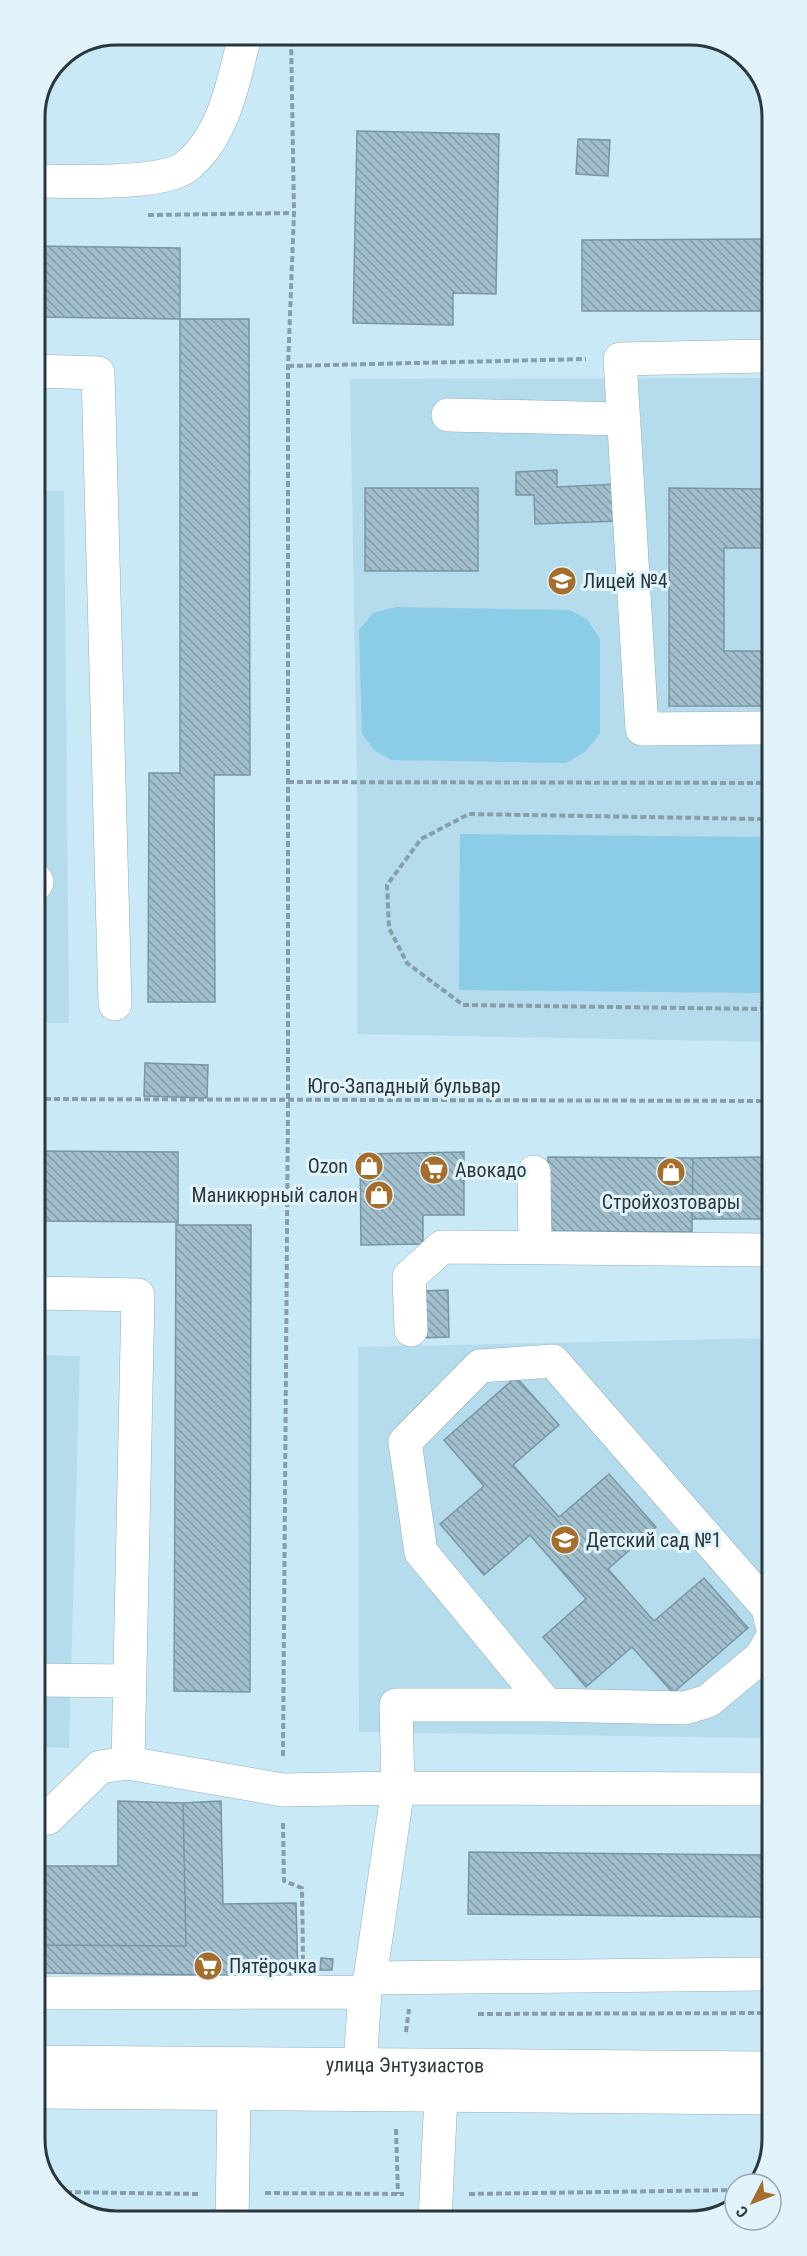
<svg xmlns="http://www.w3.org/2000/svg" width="807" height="2256" viewBox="0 0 807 2256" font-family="'Roboto Condensed',sans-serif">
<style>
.built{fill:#b5dced}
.garden{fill:#8bcce7}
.building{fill:url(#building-back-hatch);stroke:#7997a3;stroke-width:1.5}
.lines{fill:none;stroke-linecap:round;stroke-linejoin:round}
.minor-casing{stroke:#90aebb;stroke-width:34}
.major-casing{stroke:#90aebb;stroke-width:34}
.path{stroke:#889faa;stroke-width:4;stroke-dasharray:6 3;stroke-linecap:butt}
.minor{stroke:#fff;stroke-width:33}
.major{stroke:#fff;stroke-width:33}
.labels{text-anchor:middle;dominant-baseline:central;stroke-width:6;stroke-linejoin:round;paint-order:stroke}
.poi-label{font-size:20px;fill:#2a373c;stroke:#e1f4fc;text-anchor:start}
.street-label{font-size:20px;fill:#2a373c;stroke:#e1f4fc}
.rim{fill:none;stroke:#2a373c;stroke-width:3}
</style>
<defs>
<pattern id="building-back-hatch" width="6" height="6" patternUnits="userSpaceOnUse" patternTransform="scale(1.5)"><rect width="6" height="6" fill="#a1bfcc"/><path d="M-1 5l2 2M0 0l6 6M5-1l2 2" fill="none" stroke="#839ca7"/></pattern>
</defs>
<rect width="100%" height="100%" fill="#cae9f7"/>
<!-- built -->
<path class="built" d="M770,378L771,1042L357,1034V783L350,379Z
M35,491H64L69,1023H36Z
M771,1338L772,1738L359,1732L358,1347Z
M36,1355L80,1356L69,1748L37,1747Z"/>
<!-- garden -->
<path class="garden" d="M396,607L570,610L587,619L600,639V734L585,752L566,763L391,760L374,750L362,734L359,630L373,613Z
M460,834L764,837L762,993L459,990Z"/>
<!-- building -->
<path class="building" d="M357,131L499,134L496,294L453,293V325L353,323Z
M578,139L610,140L608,176L576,174Z
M770,239V311H582V240Z
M35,246L180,248V319L35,317Z
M180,319H249L250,775H214L215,1002H148L149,773H180Z
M557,470V487L618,484L619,521L535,524L534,495H516V472Z
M365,488H478V571H365Z
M669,488L770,489V548H724V651H770V706H669Z
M145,1063L208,1065L207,1098L144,1096Z
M36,1151L178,1152V1225H251L250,1692L174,1691L176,1222L36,1221Z
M464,1152V1215H423V1244L361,1245L360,1154Z
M548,1157L693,1158L692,1232L548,1231Z
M771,1157V1219H692L693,1158Z
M448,1290L449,1337L420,1338L419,1291Z
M516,1377L559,1425L513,1465L559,1517L609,1474L656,1527L608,1569L654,1621L704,1578L748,1628L673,1693L632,1647L586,1687L543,1637L586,1599L530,1535L484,1575L440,1524L484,1486L444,1440Z
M118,1801L183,1803L186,1946L37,1945V1866H118Z
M221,1801L223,1904L296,1903L298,1976L37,1973V1945L186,1946L183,1803Z
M469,1852L772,1855V1917L468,1914Z
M321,1958L333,1959L332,1970H320Z"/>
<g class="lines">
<!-- minor casing -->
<g class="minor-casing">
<path id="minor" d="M35,181C69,181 163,186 187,166C225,135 234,79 245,35
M770,356L620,359L642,729L770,728
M35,371L98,373L115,1004
M448,415L624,419
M36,880L37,882L36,884
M534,1172L535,1247
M36,1293L138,1295L128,1763
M411,1330L409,1277L442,1247L771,1250
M37,1680L130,1681
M547,1705L421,1552L405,1442L480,1366L553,1361L768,1608L772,1626
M37,1818H48L100,1767L128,1763L283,1790L398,1788L396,1705H547L685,1708L708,1701L761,1657L772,1638
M370,1978L772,1974
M37,1993L365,1992
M360,2065L365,1992L370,1978L398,1788L772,1789
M435,2220L441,2096
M232,2221L234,2094"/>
</g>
<!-- major casing -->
<g class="major-casing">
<g id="major">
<path id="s1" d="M37,2062L772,2068"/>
<path d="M37,2092L772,2098"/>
</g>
</g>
<!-- path -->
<path class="path" d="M148,215L294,213
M288,366L586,359
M288,782L771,783
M771,824L761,819L469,814L421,839L387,885L389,928L407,963L463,1005L762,1009L771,1003
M36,1099L771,1101
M283,1756L288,1101V366L294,213L291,35
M283,1823L284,1881L302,1888L303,1959
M478,2014L772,2013
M406,2032L409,2009
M396,2129L398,2194
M57,2192L198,2194
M265,2193L404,2194
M469,2194L735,2190"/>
<!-- minor -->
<use href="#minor" class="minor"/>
<!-- major -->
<use href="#major" class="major"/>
</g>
<!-- icons -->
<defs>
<g id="school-disc" transform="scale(1.5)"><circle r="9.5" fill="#a66d2b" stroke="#e1f4fc"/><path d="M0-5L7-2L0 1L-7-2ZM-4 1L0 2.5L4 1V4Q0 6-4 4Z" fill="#fff"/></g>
<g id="shop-disc" transform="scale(1.5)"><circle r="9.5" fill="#a66d2b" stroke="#e1f4fc"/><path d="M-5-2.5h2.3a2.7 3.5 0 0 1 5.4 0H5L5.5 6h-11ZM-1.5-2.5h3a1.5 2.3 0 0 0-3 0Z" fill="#fff"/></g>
<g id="supermarket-disc" transform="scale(1.5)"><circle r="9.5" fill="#a66d2b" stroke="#e1f4fc"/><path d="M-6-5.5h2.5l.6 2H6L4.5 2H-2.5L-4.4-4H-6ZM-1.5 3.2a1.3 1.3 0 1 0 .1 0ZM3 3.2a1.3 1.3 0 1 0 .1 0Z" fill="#fff"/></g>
</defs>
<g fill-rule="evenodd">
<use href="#school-disc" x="562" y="581"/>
<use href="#shop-disc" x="369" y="1166"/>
<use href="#supermarket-disc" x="434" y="1170"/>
<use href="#shop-disc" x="671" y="1172"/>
<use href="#shop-disc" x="379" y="1195"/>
<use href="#school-disc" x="565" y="1540"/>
<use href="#supermarket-disc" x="208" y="1966"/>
</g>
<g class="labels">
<!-- poi labels -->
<g class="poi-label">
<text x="583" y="581">Лицей №4</text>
<text x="348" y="1166" text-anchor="end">Ozon</text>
<text x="455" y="1170">Авокадо</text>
<text x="358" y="1195" text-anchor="end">Маникюрный салон</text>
<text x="671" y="1202" text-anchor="middle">Стройхозтовары</text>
<text x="586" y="1540">Детский сад №1</text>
<text x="229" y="1966">Пятёрочка</text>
</g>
<!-- street labels -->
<g class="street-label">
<text x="404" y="1086">Юго-Западный бульвар</text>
<text stroke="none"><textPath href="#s1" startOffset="368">улица Энтузиастов</textPath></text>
</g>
</g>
<!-- crop -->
<path d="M0 0H807V2256H0ZM117 45H690A72 72 0 0 1 762 117V2139A72 72 0 0 1 690 2211H117A72 72 0 0 1 45 2139V117A72 72 0 0 1 117 45Z" fill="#e1f4fc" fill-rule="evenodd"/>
<path class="rim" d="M117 45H690A72 72 0 0 1 762 117V2139A72 72 0 0 1 690 2211H117A72 72 0 0 1 45 2139V117A72 72 0 0 1 117 45Z"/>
<!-- north arrow -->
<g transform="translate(753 2202) rotate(228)"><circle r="28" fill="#e1f4fc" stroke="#98a8af" stroke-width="1.5"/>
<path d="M0-4.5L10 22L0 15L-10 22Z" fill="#a66d2b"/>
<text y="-9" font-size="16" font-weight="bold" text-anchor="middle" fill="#2a373c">С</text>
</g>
</svg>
